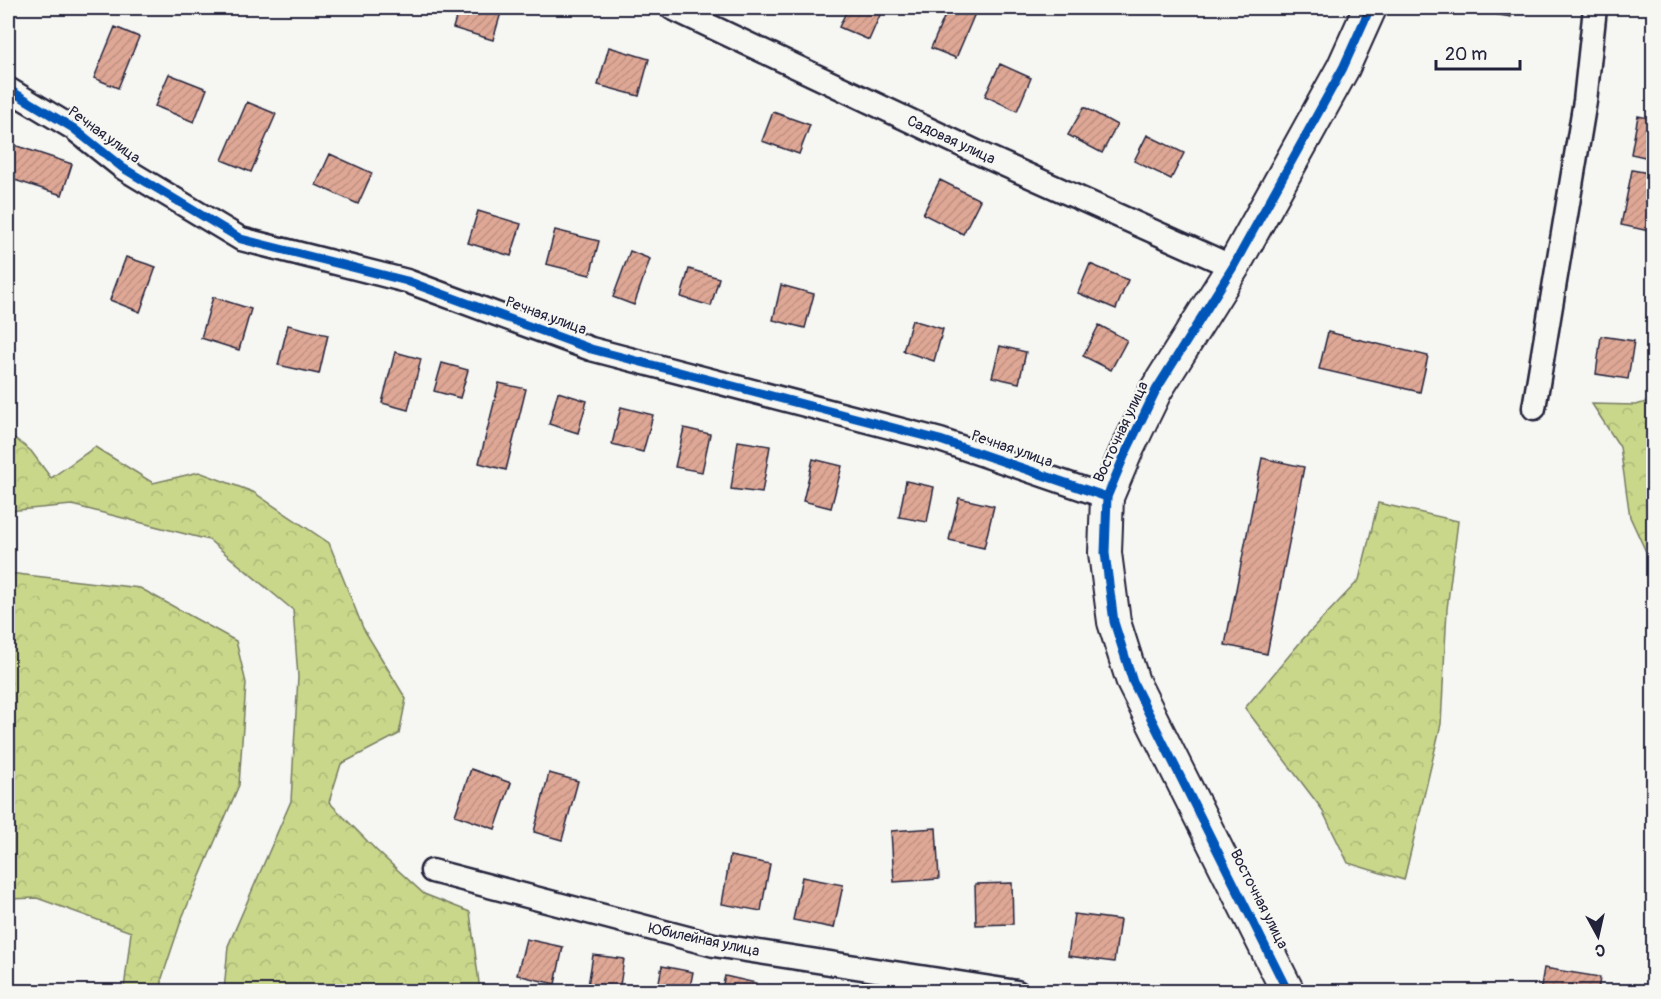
<svg xmlns="http://www.w3.org/2000/svg" width="1661" height="999" viewBox="0 0 1661 999" font-family="Pangolin,sans-serif">
<style>
.forest{fill:url(#forest-crowns);stroke:#767c62;stroke-width:1.5}
.building{fill:url(#building-hatch);stroke:#22223b;stroke-width:1.5}
.lines{fill:none;stroke-linecap:round;stroke-linejoin:round}
.street-casing{stroke:#22223b;stroke-width:27}
.secondary-casing{stroke:#22223b;stroke-width:36}
.street{stroke:#f6f6f2;stroke-width:22}
.secondary{stroke:#f6f6f2;stroke-width:32}
.cycleway-casing{stroke:#f6f6f2;stroke-width:13}
.cycleway{stroke:#0057b8;stroke-width:9}
.labels{text-anchor:middle;dominant-baseline:central;stroke-width:4.5;stroke-linejoin:round;paint-order:stroke}
.street-label{font-size:15px;fill:#22223b;stroke:#f6f6f2}
</style>
<defs>
<pattern id="forest-crowns" width="20" height="18" patternUnits="userSpaceOnUse" patternTransform="scale(1.5)"><rect width="20" height="18" fill="#c9d78a"/><path d="M2 6a3 3 0 1 1 6 0M12 15a3 3 0 1 1 6 0" fill="none" stroke="#acb878"/></pattern>
<pattern id="building-hatch" width="6" height="6" patternUnits="userSpaceOnUse" patternTransform="scale(1.5)"><rect width="6" height="6" fill="#dfa896"/><path d="M-1 1l2-2M0 6l6-6M5 7l2-2" fill="none" stroke="#bf9082"/></pattern>
</defs>
<rect width="100%" height="100%" fill="#f6f6f2"/>
<filter id="ink" filterUnits="userSpaceOnUse"><feTurbulence type="fractalNoise" baseFrequency=".0167" numOctaves="2"/><feDisplacementMap in="SourceGraphic" scale="12" xChannelSelector="R" yChannelSelector="G"/><feConvolveMatrix kernelMatrix="1 2 1 2 8 2 1 2 1" color-interpolation-filters="sRGB"/></filter>
<g filter="url(#ink)">
<!-- forest -->
<path class="forest" d="M1653,400H1654L1653,567L1630,517L1620,447L1592,404L1636,405Z
M8,433L31,451L51,478L95,447L153,483L199,472L253,492L329,543L363,628L406,699L399,734L341,764L329,802L376,850L424,894L470,912L480,991H224L228,946L291,801L298,677L293,610L209,540L72,505L8,511Z
M1378,503L1458,521L1447,609L1441,724L1404,880L1348,863L1321,808L1245,708L1303,639L1359,580Z
M8,573L140,588L236,641L246,683L239,785L182,918L162,978V991H121L124,989L131,932L37,898L8,899Z"/>
<!-- building -->
<path class="building" d="M459,8L502,9L493,40L453,28Z
M848,8H883L869,40L839,27Z
M948,8H968L976,11L956,58L931,48Z
M1456,8H1512L1511,17Z
M115,27L139,37L118,88L94,78Z
M609,47L649,59L639,96L598,85Z
M1000,64L1031,78L1017,111L985,96Z
M169,74L207,89L194,122L155,106Z
M247,102L276,114L251,172L222,160Z
M1084,107L1117,125L1102,153L1068,135Z
M773,112L810,125L799,154L762,141Z
M1638,116L1654,119V159L1631,154Z
M1147,135L1184,153L1171,179L1134,161Z
M8,143L72,164L62,195L8,178Z
M330,154L372,173L358,204L316,185Z
M1632,170L1654,174V232L1621,225Z
M940,180L980,200L963,234L923,214Z
M478,211L521,224L511,256L468,243Z
M555,230L599,241L590,275L546,264Z
M630,251L650,259L634,305L613,297Z
M126,257L156,267L140,312L110,300Z
M1090,264L1128,280L1116,309L1078,293Z
M689,269L719,278L711,306L681,297Z
M781,285L814,294L805,328L773,320Z
M213,297L251,309L239,350L201,338Z
M912,320L943,329L934,361L903,351Z
M288,325L328,335L319,374L278,365Z
M1099,325L1127,340L1111,370L1083,356Z
M1328,332L1428,356L1420,392L1319,369Z
M1601,336L1634,341L1628,379L1596,374Z
M1000,346L1026,352L1019,383L992,377Z
M395,352L421,359L408,410L382,403Z
M442,363L468,370L460,398L434,391Z
M499,383L526,389L506,470L479,463Z
M558,392L587,401L578,433L549,424Z
M621,407L653,415L643,452L612,444Z
M684,428L710,434L702,472L675,467Z
M738,441L770,446L762,493L731,489Z
M1262,458L1304,467L1267,654L1225,645Z
M813,459L842,466L831,508L803,501Z
M906,481L934,487L927,522L899,517Z
M959,498L994,506L984,548L949,540Z
M471,769L511,783L495,829L455,815Z
M549,773L578,781L562,840L534,832Z
M936,828L939,879L894,882L891,831Z
M730,856L770,864L761,911L722,904Z
M802,877L843,885L834,928L793,920Z
M1012,883L1013,924L976,925L975,884Z
M1074,914L1120,920L1114,962L1068,956Z
M526,939L563,947L555,984L517,975Z
M593,955L624,959L619,992H587Z
M662,966L693,972L689,992H657Z
M1544,968L1600,977L1598,992H1540Z
M725,976L756,983L755,992H721Z
M769,985L805,992H768Z"/>
<g class="lines">
<!-- street casing -->
<g class="street-casing">
<path id="street" d="M672,8L985,156L1233,267
M8,89L73,128L123,168L241,239L407,281L591,349L940,440L1107,497
M1534,408L1585,101L1595,8
M432,871L714,945L1017,992"/>
</g>
<!-- secondary casing -->
<g class="secondary-casing">
<path id="secondary" d="M1288,992L1133,682L1114,622L1105,553L1107,497L1125,454L1156,390L1233,267L1343,68L1370,8"/>
</g>
<!-- street -->
<use href="#street" class="street"/>
<!-- secondary -->
<use href="#secondary" class="secondary"/>
<!-- cycleway casing -->
<g class="cycleway-casing">
<path id="cycleway" d="M8,89L73,128L123,168L241,239L407,281L591,349L940,440L1107,497
M1288,992L1133,682L1114,622L1105,553L1107,497L1125,454L1156,390L1233,267L1343,68L1370,8"/>
</g>
<!-- cycleway -->
<use href="#cycleway" class="cycleway"/>
</g>
</g>
<g class="labels">
<!-- street labels -->
<g class="street-label">
<text transform="translate(104 135) rotate(36)">Речная улица</text>
<text transform="translate(951 140) rotate(25)">Садовая улица</text>
<text transform="translate(546 316) rotate(20)">Речная улица</text>
<text transform="translate(1121 432) rotate(-65)">Восточная улица</text>
<text transform="translate(1012 449) rotate(19)">Речная улица</text>
<text transform="translate(1259 899) rotate(63)">Восточная улица</text>
<text transform="translate(704 940) rotate(12)">Юбилейная улица</text>
</g>
</g>
<!-- margin -->
<rect width="1661" height="999" fill="none" stroke="#f6f6f2" stroke-width="30"/>
<rect x="15" y="15" width="1631" height="969" fill="none" stroke="#22223b" stroke-width="2" filter="url(#ink)"/>
<!-- north arrow -->
<g transform="translate(1598 936) rotate(172)" stroke="#f6f6f2" stroke-width="4.5" paint-order="stroke">
<path d="M0-4.5L10 22L0 15L-10 22Z" fill="#22223b"/>
<text y="-9" font-size="16" font-weight="bold" text-anchor="middle" fill="#22223b">С</text>
</g>
<!-- scale -->
<path d="M1436 60v9h84v-9" fill="none" stroke="#22223b" stroke-width="3"/>
<text x="1445" y="60" font-size="18" fill="#22223b" stroke="#f6f6f2" stroke-width="4.5" paint-order="stroke">20 m</text>
</svg>
